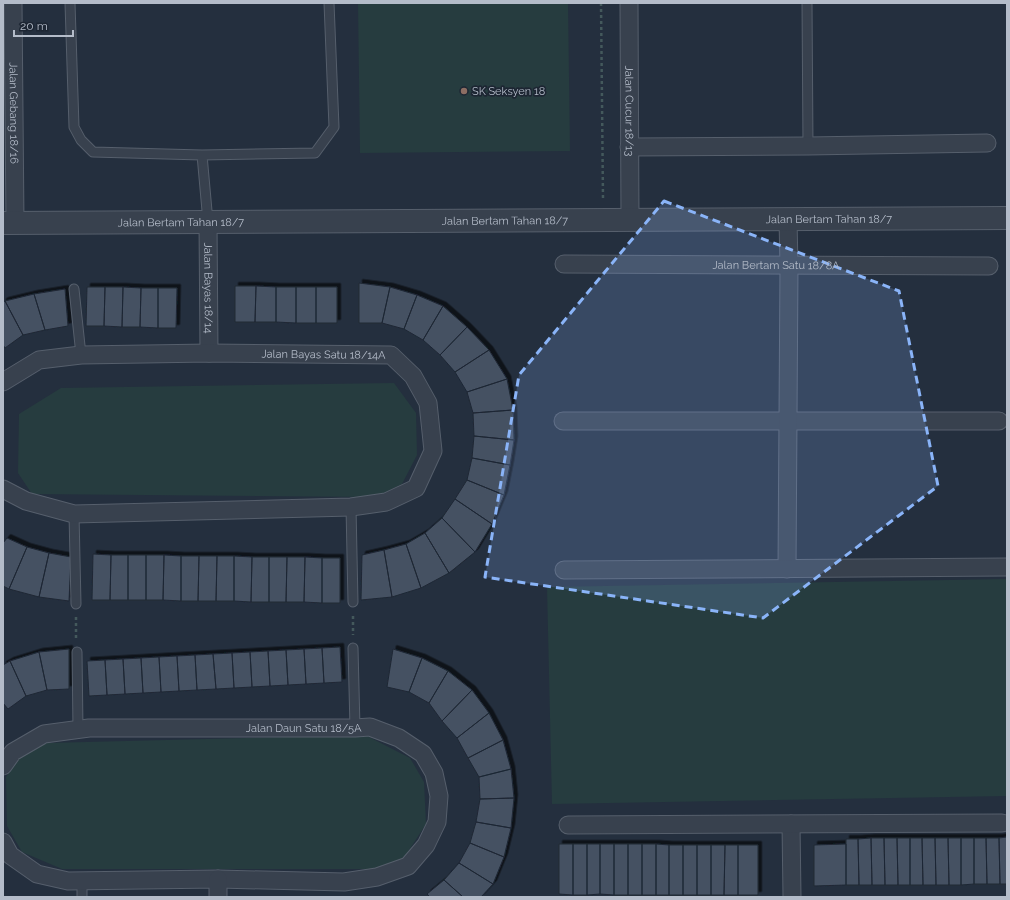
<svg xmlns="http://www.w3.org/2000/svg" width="1010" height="900" viewBox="0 0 1010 900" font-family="Raleway,sans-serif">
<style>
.green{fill:#263c3f}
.building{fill:#455162;stroke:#1f2835;filter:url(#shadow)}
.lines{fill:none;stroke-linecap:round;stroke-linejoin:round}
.service-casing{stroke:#565f6c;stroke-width:11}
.minor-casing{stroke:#565f6c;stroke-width:19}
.tertiary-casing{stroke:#565f6c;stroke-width:24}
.path{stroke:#44595c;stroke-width:2.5;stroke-dasharray:3 3;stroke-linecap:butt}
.service{stroke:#38414e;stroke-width:9}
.minor{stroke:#38414e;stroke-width:17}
.tertiary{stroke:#38414e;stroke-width:22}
.marked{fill:#8ab4f8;fill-opacity:0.2;stroke:#8ab4f8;stroke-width:3;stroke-dasharray:8 5;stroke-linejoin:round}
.education-dot{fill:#8d6e63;stroke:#1d2633;stroke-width:1.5}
.labels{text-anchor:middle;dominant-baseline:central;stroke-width:3.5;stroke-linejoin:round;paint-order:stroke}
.poi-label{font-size:11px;fill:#b4bcc9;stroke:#1d2633;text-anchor:start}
.street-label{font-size:11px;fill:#b4bcc9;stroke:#1d2633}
</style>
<defs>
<filter id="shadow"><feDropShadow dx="3.5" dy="-3.5" stdDeviation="0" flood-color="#0009"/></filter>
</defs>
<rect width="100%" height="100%" fill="#242f3e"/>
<!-- green -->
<path class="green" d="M358,3H568L570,151L360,153Z
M394,383L416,413L417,455L402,484L376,497L32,494L18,473L19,414L61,388Z
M1007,579V796L552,804L547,587Z
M365,735L410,758L424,782L426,824L404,858L377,869H62L22,852L7,826L6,777L20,758L46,743Z"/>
<!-- building -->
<path class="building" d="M359,283L390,287L382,323H359Z
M235,286H256L255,322H235Z
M256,286L276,287V322H255Z
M87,287H105L104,326H86Z
M105,287H123L122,327L104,326Z
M123,287L141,288L140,327H122Z
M276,287H296V323L276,322Z
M296,287H316V323H296Z
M316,287H337V323H316Z
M390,287L417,295L404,329L382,323Z
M141,288H158V328L140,327Z
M158,288H177L176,328H158Z
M65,289L68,326L45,330L34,294Z
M34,294L45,330L23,335L5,301Z
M417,295L443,306L423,340L404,329Z
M5,301L23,335L5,348L3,345V302Z
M443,306L467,327L440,355L423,340Z
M467,327L489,350L455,372L440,355Z
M489,350L507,379L467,392L455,372Z
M507,379L513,410L473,413L467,392Z
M513,410L514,440L474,436L473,413Z
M474,436L514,440L510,465L472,458Z
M472,458L510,465L504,495L467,480Z
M467,480L504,495L492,524L455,499Z
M455,499L492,524L475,552L442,518Z
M442,518L475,552L449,573L425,533Z
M425,533L449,573L421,588L406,544Z
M7,538L27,547L9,589L3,586V543Z
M406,544L421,588L392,597L384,550Z
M27,547L49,553L39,597L9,589Z
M384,550L392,597L361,600L362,555Z
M49,553L71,557L69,601L39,597Z
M93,554L111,555L110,600H92Z
M111,555H128V600H110Z
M128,555H146V600H128Z
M146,555H164L163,600H146Z
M164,555L181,556V601L163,600Z
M181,556H199L198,601H181Z
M199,556H217L216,601H198Z
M217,556H234V601H216Z
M234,556L252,557L251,602L234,601Z
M252,557H269V602H251Z
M269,557H287L286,602H269Z
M287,557H305L304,602H286Z
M305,557L322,558V603L304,602Z
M322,558H340V603H322Z
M340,647L342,682L324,683L322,648Z
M322,648L324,683L306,684L304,649Z
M69,649V689L47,690L39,652Z
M304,649L306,684L288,685L286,650Z
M393,649L422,658L409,692L387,687Z
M286,650L288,685L270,686L268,651Z
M268,651L270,686L252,687L250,652Z
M39,652L47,690L26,696L10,661Z
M250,652L252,687L234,688L232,653Z
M232,653L234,688L216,689L213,654Z
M213,654L216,689L197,690L195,655Z
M195,655L197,690L179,691L177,656Z
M177,656L179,691L161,692L159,657Z
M159,657L161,692L143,693L141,658Z
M141,658L143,693L125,694L123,659Z
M422,658L448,671L429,703L409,692Z
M123,659L125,694L107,695L105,660Z
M105,660L107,695L89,696L87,661Z
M10,661L26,696L8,709L3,703V665Z
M448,671L472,690L442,721L429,703Z
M472,690L489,713L457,738L442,721Z
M489,713L503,740L468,758L457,738Z
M503,740L511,769L479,777L468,758Z
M511,769L514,798L480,799L479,777Z
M514,798L511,828L476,822L480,799Z
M476,822L511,828L504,857L470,843Z
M1007,837V884H1000L999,838Z
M871,838L872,885H859L858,839Z
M871,838H884L885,885H872Z
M884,838H897L898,885H885Z
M897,838H910V885H898Z
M910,838H922L923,885H910Z
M922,838H935L936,885H923Z
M935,838H948L949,885H936Z
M948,838H961V885H949Z
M961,838H974V884L961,885Z
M974,838H986L987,884H974Z
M986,838H999L1000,884H987Z
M846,839H858L859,885H846Z
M470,843L504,857L493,884L459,863Z
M559,844H573V895L559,894Z
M573,844H587V895H573Z
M587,844H600V894L587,895Z
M600,844H614V895L600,894Z
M614,844H628V895H614Z
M628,844H642V895H628Z
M642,844H656V895H642Z
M656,844L669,845V895H656Z
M846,844V885L814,886V845Z
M669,845H683V895H669Z
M683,845H697V895H683Z
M697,845H711V895H697Z
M711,845H725L724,895H711Z
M725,845H738V895H724Z
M738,845H758V895H738Z
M459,863L493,884L481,897H463L444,880Z
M444,880L463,897H430L427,894Z"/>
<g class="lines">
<!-- service casing -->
<g class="service-casing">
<path id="service" d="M70,3L74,127L81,140L93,152L202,155L315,153L334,127L329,3
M807,3L808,146
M202,155L208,222
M74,289L81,355
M351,507L353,602
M74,514L76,604
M353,648L355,728
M77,652L78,729
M82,897V881"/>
</g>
<!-- minor casing -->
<g class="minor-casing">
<g id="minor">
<path id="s1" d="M13,3L15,223"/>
<path id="s2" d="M629,3L630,220"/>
<path d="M629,147L808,146L987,143"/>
<path id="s3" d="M208,222L209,353"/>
<path id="s4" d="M564,264L989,266"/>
<path id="s5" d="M3,382L39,360L81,355L209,353L391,355L413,376L428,403L433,451L416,488L386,502L351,507L74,514L26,501L3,489"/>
<path d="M563,421H999"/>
<path d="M787,569L789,266L788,219"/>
<path d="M564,570L1006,567"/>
<path id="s6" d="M3,766L13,752L44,734L89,728H355L370,727L399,738L423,754L434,773L439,796L437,822L426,845L408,866L377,877L344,882L218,879L68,881L37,874L10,855L3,842"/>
<path d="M791,824L792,897"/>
<path d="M568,825L1002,823"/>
<path d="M218,879V897"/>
</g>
</g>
<!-- tertiary casing -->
<g class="tertiary-casing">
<g id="tertiary">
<path id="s7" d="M3,223L1007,218"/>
</g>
</g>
<!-- path -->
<path class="path" d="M601,3L603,199
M353,616V635
M76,617V638"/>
<!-- service -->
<use href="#service" class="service"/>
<!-- minor -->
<use href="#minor" class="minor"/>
<!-- tertiary -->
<use href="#tertiary" class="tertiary"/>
</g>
<!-- marked area -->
<path class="marked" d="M664,201L899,291L938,486L763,618L485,577L519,375Z"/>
<!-- markers -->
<circle class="education-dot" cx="464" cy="91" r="4"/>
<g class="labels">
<!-- poi labels -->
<g class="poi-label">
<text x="472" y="91">SK Seksyen 18</text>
</g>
<!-- street labels -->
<g class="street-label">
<text stroke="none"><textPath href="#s2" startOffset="108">Jalan Cucur 18/13</textPath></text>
<text stroke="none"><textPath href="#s1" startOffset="110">Jalan Gebang 18/16</textPath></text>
<text stroke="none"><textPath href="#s7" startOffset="826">Jalan Bertam Tahan 18/7</textPath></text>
<text stroke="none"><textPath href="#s7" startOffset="502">Jalan Bertam Tahan 18/7</textPath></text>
<text stroke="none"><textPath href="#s7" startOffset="178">Jalan Bertam Tahan 18/7</textPath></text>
<text stroke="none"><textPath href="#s4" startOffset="212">Jalan Bertam Satu 18/8A</textPath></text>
<text stroke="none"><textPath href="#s3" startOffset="66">Jalan Bayas 18/14</textPath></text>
<text stroke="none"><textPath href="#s5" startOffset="327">Jalan Bayas Satu 18/14A</textPath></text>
<text stroke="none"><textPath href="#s6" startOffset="313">Jalan Daun Satu 18/5A</textPath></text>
</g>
</g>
<!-- border -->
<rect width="1010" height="900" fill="none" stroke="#b4bcc9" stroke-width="8"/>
<!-- scale -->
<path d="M14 30v6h59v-6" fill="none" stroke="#b4bcc9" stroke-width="2"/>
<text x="20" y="30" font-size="12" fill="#b4bcc9" stroke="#1d2633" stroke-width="3" paint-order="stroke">20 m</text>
</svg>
